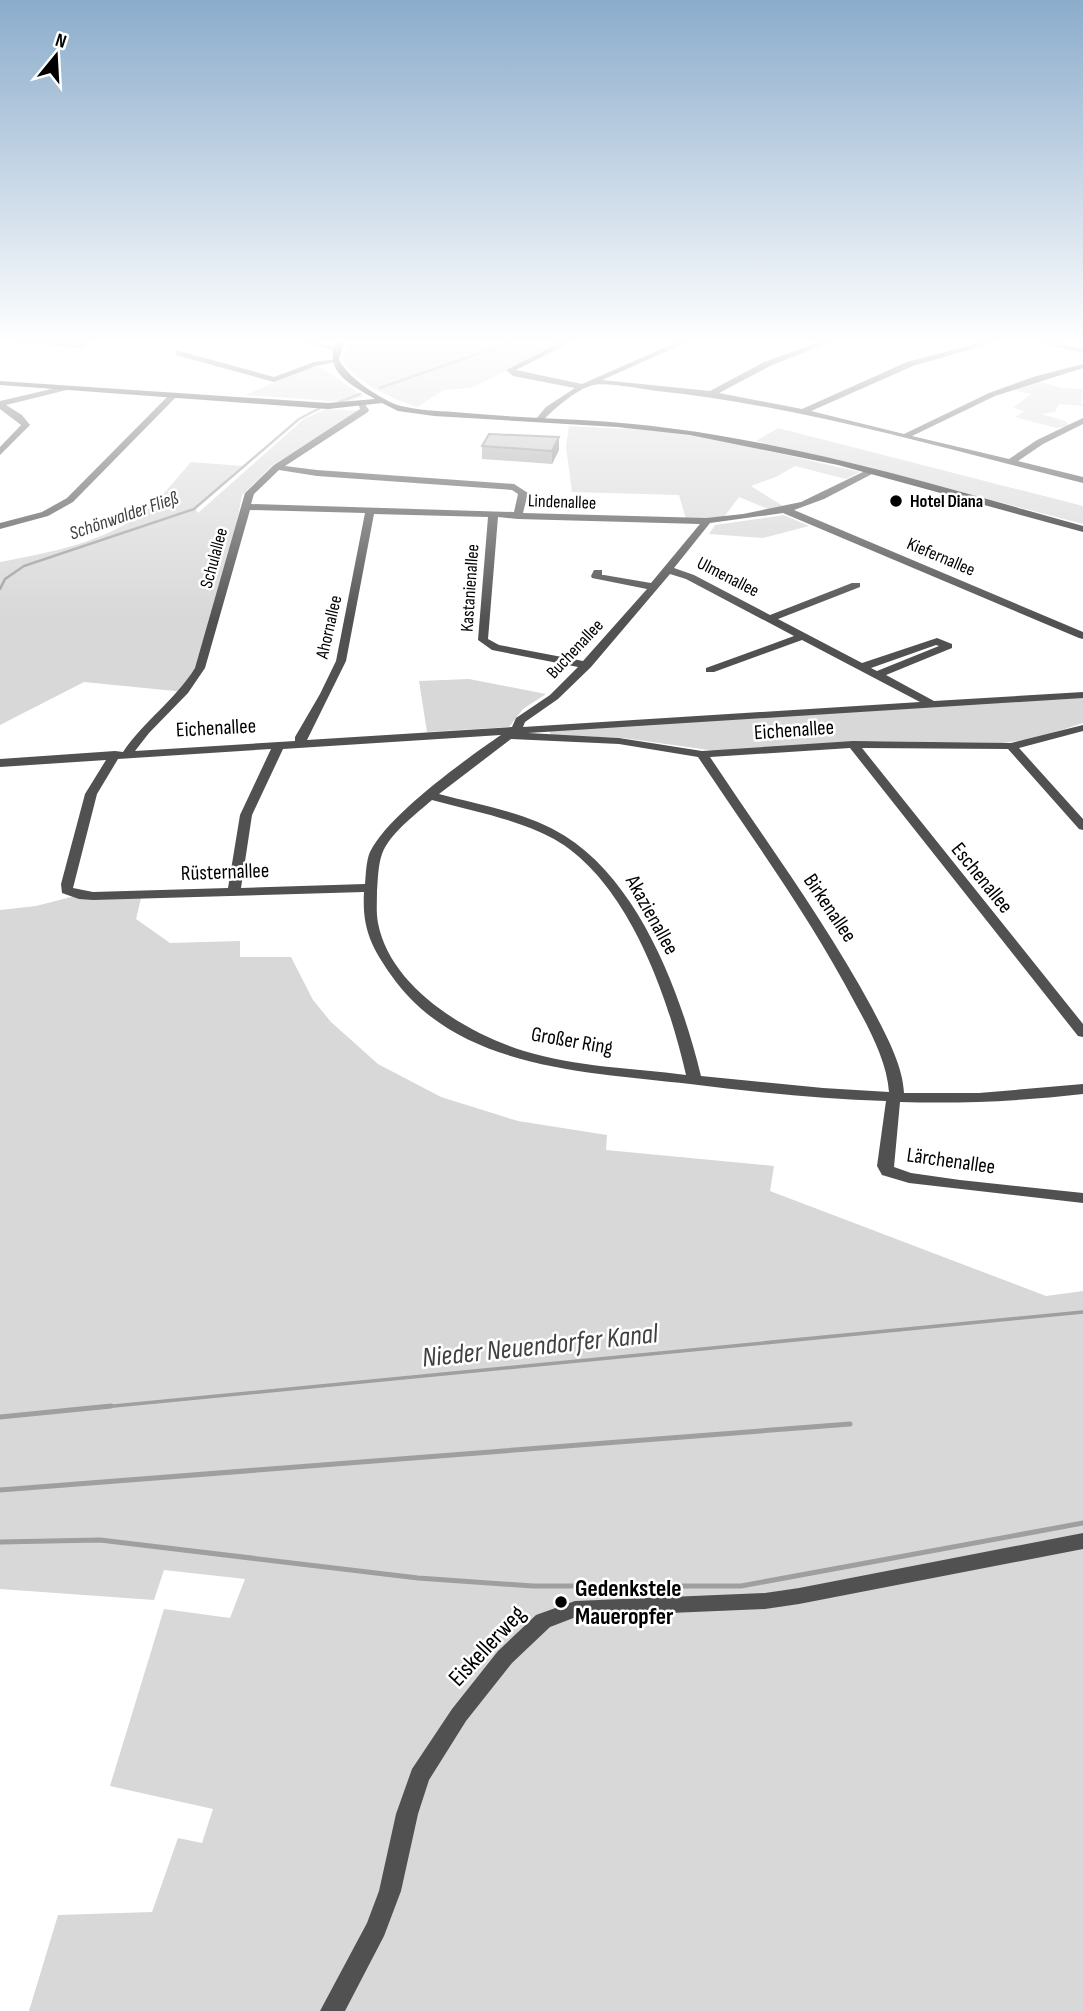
<svg xmlns="http://www.w3.org/2000/svg" width="1083" height="2011" viewBox="0 0 1083 2011" font-family="'Sofia Sans Condensed',sans-serif">
<style>
.green{fill:#d8d8d8}
.lines{fill:none;stroke-linecap:round;stroke-linejoin:round}
.stream-far2{stroke:#9f9f9f;stroke-width:2.5}
.stream-far1{stroke:#9f9f9f;stroke-width:3.5}
.stream{stroke:#9f9f9f;stroke-width:5}
.street{fill:#515151;fill-rule:evenodd}
.secondary{fill:#1e1e1e;fill-rule:evenodd}
.wall{fill:#a5a5a5}
.shaded-wall{fill:#868686}
.building{fill:#c0c0c0;stroke:#868686;stroke-width:2}
.poi-dot{fill:#000;stroke:#fff;stroke-width:2.5}
.labels{text-anchor:middle;dominant-baseline:central;stroke-width:5;stroke-linejoin:round;paint-order:stroke}
.far-poi-label{font-size:18px;font-weight:bold;fill:#000;stroke:#fff;text-anchor:start}
.far-street-label{font-size:18px;fill:#000;stroke:#fff}
.far-water-label{font-size:19px;font-style:italic;fill:#404040;stroke:#fff}
.street-label{font-size:21px;fill:#000;stroke:#fff}
.near-poi-label{font-size:24px;font-weight:bold;fill:#000;stroke:#fff;text-anchor:start}
.near-street-label{font-size:24px;fill:#000;stroke:#fff}
.near-water-label{font-size:28px;font-style:italic;fill:#404040;stroke:#fff}
</style>
<rect width="100%" height="100%" fill="#fff"/>
<!-- green -->
<path class="green" d="M350,340H564L472,388L444,390L417,407C391,398 356,383 342,359Z
M319,366L363,396L346,402L245,395L306,369Z
M1032,379L1061,388L1083,389L1081,403L1083,406L1059,404L1055,412L1042,414L1065,421L1070,426L1057,428L1015,417L1025,411L1013,408L1031,394L1014,390Z
M326,409L359,411L273,465L242,495L225,587L208,644L185,692L84,682L0,725V562C52,552 110,542 151,506C166,493 178,476 191,462L242,466L195,508L198,513L304,419Z
M569,426L625,429L623,428L704,436L860,472L846,479L795,466L776,477L751,486L783,506L771,510L739,497L724,517L686,519L679,495L572,492L566,447Z
M778,428L1083,506V524L866,467L756,441Z
M784,515L809,526L763,538L709,534L715,525Z
M469,679L546,694L523,709L509,727L427,732L419,681Z
M1083,697V723L1034,739L1001,743L876,741L716,751L623,738L551,735L549,730Z
M142,894L136,919L170,943L240,941V957H291L313,1000L331,1022L378,1064L441,1097L518,1121L607,1135L606,1150L774,1166L770,1191L1046,1296L1083,1291V2011H29L58,1915L152,1912L178,1838L202,1843L213,1809L110,1786L164,1609L230,1618L245,1579L164,1570L154,1600L0,1589V910L36,906L79,895Z"/>
<g class="lines">
<!-- stream-far2 -->
<path class="stream-far2" d="M380,388L517,340
M339,402L360,394
M0,589L5,579L24,566L194,509L299,419L320,408"/>
<!-- stream-far1 -->
<path class="stream-far1" d="M93,1408L1083,1312"/>
<!-- stream -->
<path class="stream" d="M0,1417L111,1406
M0,1490L850,1424
M0,1542L100,1540L418,1578L533,1586H741L1083,1523"/>
<!-- street -->
<path class="street" d="M8,340H79L91,343L82,348L12,342Z
M296,340H309L341,349L337,351Z
M565,340H575L516,370L582,384L682,340H692L602,380L710,391L764,362L824,340H835L770,366L719,393L802,409L907,362L991,340H1003L913,366L811,411L904,434L989,393L1033,377L1083,364V368L995,396L912,436L1009,459L1037,440L1083,418V424L1043,444L1018,461L1083,477V483C942,448 801,406 657,391C643,389 605,382 593,385C577,389 553,409 542,422H536L535,420L546,407L575,388L513,376L506,370Z
M1031,340H1045L1083,349V353Z
M179,351L274,377L314,362L336,359L340,361L316,366L274,382L176,355V351Z
M64,386L68,388L67,390L6,405L22,415L30,425L0,455V447L21,425L0,409V401Z
M171,393L178,395L73,502L48,516L0,529V523L42,512L67,498Z
M358,403H364L369,410L368,412L285,466L317,470L514,484L528,493L523,513L706,518L743,514L801,502L869,469L873,472L872,474L824,499L794,510L1083,632V639L1079,638L783,513L710,523L674,568L694,575L770,615L852,583H860V587L778,619L862,663L937,638L952,644V648L886,675L934,701L1083,692V698L528,733L619,738L702,751L853,741L1011,743L1083,725V731L1019,748L1083,819V830L1079,829L1008,749L862,748L1083,1024V1037L1078,1036L850,748L710,757C765,840 825,921 872,1008C885,1033 903,1065 904,1093H979L1083,1084V1094C1022,1101 962,1104 900,1102L894,1167L911,1173L960,1180L1083,1193V1203L909,1183L882,1175L877,1166L886,1101C820,1099 755,1092 690,1084C588,1072 457,1070 391,975C371,946 362,928 364,892L93,900L79,899L62,893L61,884L85,794L106,760L0,767V759L115,751L123,752C144,721 175,700 195,668L245,493L274,465L360,409ZM279,470L317,476L512,490L518,494L514,512L251,504L254,494ZM250,510L365,513L336,661L320,694L295,737V741L135,751L149,733L188,693L205,668ZM374,514L488,517L478,640L492,650L578,667L550,695L516,718L512,727L307,740L346,661ZM498,517L518,519L700,524L651,583L604,575H602V570H594L591,576L592,578L647,589L583,661L499,645L488,639ZM670,574L686,579L794,636L706,668V672H714L802,640L920,702L523,727L525,722L558,699L591,667ZM936,645L939,646L877,671L871,668ZM501,735C466,759 388,815 370,852C366,861 366,874 365,884L241,888L252,815L283,749ZM511,739L619,744L698,757C752,838 810,917 855,1003C870,1030 887,1062 889,1092L823,1088L701,1076C681,994 640,883 565,836C529,813 480,805 439,794ZM271,749L240,815L228,888L93,892L73,888L97,794L118,759ZM432,800C472,811 517,819 554,839C628,881 668,996 686,1075C632,1068 576,1067 524,1051C466,1033 390,987 378,923C376,912 377,902 377,891C378,879 378,865 382,854C390,833 415,815 432,800Z
M1083,1533V1549L799,1604L765,1609L576,1617L550,1627L512,1663L466,1721L429,1780L418,1814L401,1891L384,1936L345,2011H320L367,1923L379,1891L396,1814L412,1769L452,1709L498,1651L536,1615L575,1601L765,1593L799,1588Z"/>
<!-- secondary -->
<path class="secondary" d="M337,340H345L339,359C345,376 384,402 401,406C418,410 437,411 454,412C496,416 539,418 581,420C754,429 917,480 1083,526V532L838,465L690,435L617,427L434,416L398,411L382,403L328,409L0,385V381L328,403L375,399C351,385 322,372 337,340Z"/>
</g>
<!-- wall -->
<path class="wall" d="M559,437V450L552,464L482,459V446Z"/>
<!-- shaded-wall -->
<path class="shaded-wall" d="M559,437V450L552,464V451Z"/>
<!-- building -->
<path class="building" d="M489,434L559,437L552,451L482,446Z"/>
<!-- sky -->
<linearGradient id="sky" x2="0" y2="1"><stop stop-color="#8baccb"/><stop offset="0.55" stop-color="#fff"/><stop offset="1" stop-color="#fff" stop-opacity="0"/></linearGradient>
<rect width="1083" height="621" fill="url(#sky)"/>
<!-- markers -->
<g class="poi-dot">
<circle cx="896" cy="501" r="7"/>
<circle cx="561" cy="1602" r="7"/>
</g>
<g class="labels">
<!-- far-poi labels -->
<g class="far-poi-label">
<text x="910" y="501">Hotel Diana</text>
</g>
<!-- far-street labels -->
<g class="far-street-label">
<text transform="translate(562 502) rotate(2)">Lindenallee</text>
<text transform="translate(941 557) rotate(23)">Kiefernallee</text>
<text transform="translate(214 558) rotate(-75)">Schulallee</text>
<text transform="translate(728 577) rotate(27)">Ulmenallee</text>
<text transform="translate(470 588) rotate(-86)">Kastanienallee</text>
<text transform="translate(329 627) rotate(-77)">Ahornallee</text>
<text transform="translate(575 649) rotate(-47)">Buchenallee</text>
</g>
<!-- far-water labels -->
<g class="far-water-label">
<text transform="translate(124 516) rotate(-19)">Schönwalder Fließ</text>
</g>
<!-- street labels -->
<g class="street-label">
<text transform="translate(216 728) rotate(-3)">Eichenallee</text>
<text transform="translate(794 730) rotate(-4)">Eichenallee</text>
<text transform="translate(225 872) rotate(-2)">Rüsternallee</text>
<text transform="translate(982 878) rotate(51)">Eschenallee</text>
<text transform="translate(830 908) rotate(56)">Birkenallee</text>
<text transform="translate(652 915) rotate(61)">Akazienallee</text>
<text transform="translate(572 1041) rotate(10)">Großer Ring</text>
<text transform="translate(951 1161) rotate(8)">Lärchenallee</text>
</g>
<!-- near-poi labels -->
<g class="near-poi-label">
<text x="575" y="1588">Gedenkstele<tspan x="575" dy="28">Maueropfer</tspan></text>
</g>
<!-- near-street labels -->
<g class="near-street-label">
<text transform="translate(487 1646) rotate(-47)">Eiskellerweg</text>
</g>
<!-- near-water labels -->
<g class="near-water-label">
<text transform="translate(540 1346) rotate(-6)">Nieder Neuendorfer Kanal</text>
</g>
</g>
<!-- north arrow -->
<g transform="translate(56 56) rotate(18)" stroke="#ffffff" stroke-width="5" paint-order="stroke">
<path d="M0-5L12 26L0 18L-12 26Z" fill="#000000"/>
<text y="-10" font-size="19" font-weight="bold" text-anchor="middle" fill="#000000">N</text>
</g>
</svg>
